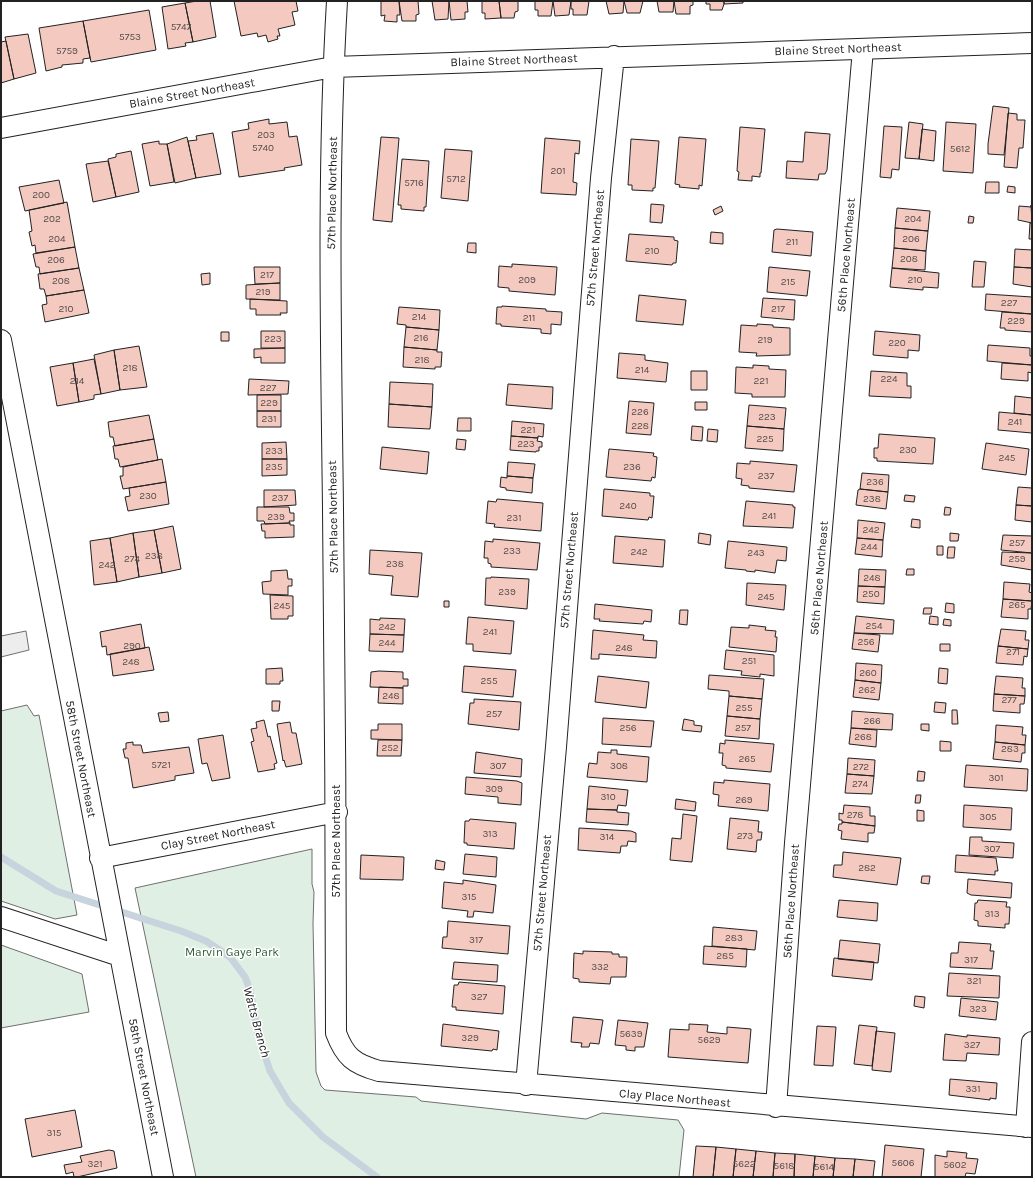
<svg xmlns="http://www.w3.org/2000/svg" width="1033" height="1178" viewBox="0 0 1033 1178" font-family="Karla,sans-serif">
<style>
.green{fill:#e0efe3;stroke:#6f6f6f}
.parking{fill:#ededed;stroke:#6f6f6f}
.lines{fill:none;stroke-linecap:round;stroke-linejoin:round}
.stream{stroke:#c7d3dd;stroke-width:7}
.building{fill:#f3c9c0;stroke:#222}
.street-casing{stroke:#222;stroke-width:22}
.street{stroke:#fff;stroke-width:20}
.labels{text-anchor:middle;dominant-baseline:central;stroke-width:3;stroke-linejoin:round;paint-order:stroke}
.number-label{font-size:10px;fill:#564c4a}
.street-label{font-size:12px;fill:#222;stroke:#fff}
.park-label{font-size:12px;fill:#2f5e38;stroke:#fff}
.water-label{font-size:13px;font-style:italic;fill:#222;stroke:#fff}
</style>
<rect width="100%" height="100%" fill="#fff"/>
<!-- green -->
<path class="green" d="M27,705L34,716L39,715L77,915L55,919L1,901V711Z
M312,849V884L314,892L313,923L316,1072L321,1086L325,1090L416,1097L421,1101L586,1119L602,1113L678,1120L684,1130L679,1177H196L135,888Z
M1,945L82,974L89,1012L1,1028Z"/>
<!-- parking -->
<path class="parking" d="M26,631L29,650L1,657V636Z"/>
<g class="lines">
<!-- stream -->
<path class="stream" d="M1,857L56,891L181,931L206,941L230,957L245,977L250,990L258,1034L270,1071L289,1103L323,1137L377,1177"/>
</g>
<!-- building -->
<path class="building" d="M197,1H210L216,37L193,42L185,3Z
M234,1H296L298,11L292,12L295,25L278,29L280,36H277L278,39L268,42L266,35L258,37L257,33L241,36Z
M381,1H399L400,15H397V22L384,21L385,15L381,16Z
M399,1H418L419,14L416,15V21H402Z
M432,1H449L448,19L435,20Z
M449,1H467L468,12H465V19L451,20Z
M482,1H499L501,18L485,19V13H482Z
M499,1H518V11L515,12L514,18H501Z
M535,1H553L551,16H538V10H535Z
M553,1H571L569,15L555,16Z
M571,1H589L587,15H573V9H571Z
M606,1H624L623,13L609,14Z
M624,1H643L640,13H627Z
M657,1H674L673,12H659Z
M674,1H693V5L690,6V14H676Z
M706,1H724V4L722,10H710V4H706Z
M724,1H743V3L724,4Z
M185,3L193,42L185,43L186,46L168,49L162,7Z
M149,10L156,50L91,62L83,21Z
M83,21L90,58L83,59V63L62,65V67L46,71L39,28Z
M28,34L36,73L14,79L5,37Z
M6,41L14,79L1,83V42Z
M993,106L1009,108L1004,155L988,154V144Z
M1008,113L1017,114V120H1025L1023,148H1019L1017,168L1004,167Z
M269,119V124L287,122L289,137L297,136L302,165L284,168L285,170L239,177L232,132L249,129L248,123Z
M909,122L923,124L919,159L905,158Z
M946,122L976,124L973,173L943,171Z
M884,126L902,127L899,170L892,169L891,178L880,177Z
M740,127L765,129L761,173H760V177L752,176V181L738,180L739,172L737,171Z
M922,129L936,131L934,161L919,159Z
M805,132L830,134L827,170L825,174H819L818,180L786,178L787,161L803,162Z
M213,133L221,174L196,178L188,141L197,140L196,136Z
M187,137L196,178L175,183L167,144Z
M381,137L399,138L392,222L373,220Z
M679,137L706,139L702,186L699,185V189L679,187L680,185L675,184Z
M545,138L580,141L579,154L575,153L573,182L577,183L576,195L541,193Z
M631,139L659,141L655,188H653V191L632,190V185H628Z
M159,141V144H167L174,182L150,186L142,144Z
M445,149L472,151L468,201L441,198Z
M131,151L139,192L116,197L108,159L116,157V154Z
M402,159L429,161L426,207H424V211L401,209V205H398Z
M108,161L116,197L93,202L86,164Z
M59,180L64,203L25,211L19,187Z
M986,182H999V193H985Z
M1008,186L1015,187V193L1007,192Z
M67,202L75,247L36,253L35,245L32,246L29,232L32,231L29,210Z
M651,204L664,205L662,223L650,222Z
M1031,205L1032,223L1018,220L1019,206L1031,207Z
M721,206L723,211L715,215L713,210Z
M897,208L930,211L928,231L895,228Z
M969,216L974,217L973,223H968Z
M1030,223H1032V239H1029Z
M895,228L928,231L926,251L894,248Z
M777,229L813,232L811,256L772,252L774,230Z
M711,232L723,233V244L710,243Z
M629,234L674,237V240L678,241L676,263H673L672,265L626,261Z
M468,243H476V253L467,252Z
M75,247L79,268L40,274L39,267H36L33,254Z
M894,248L926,251L925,270L892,268Z
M1015,249L1032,250V268L1014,267Z
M974,261L986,262L984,287H972Z
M512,264L557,267L555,295L509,291V288L498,287L499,266L512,267Z
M254,267H280V283L255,284Z
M769,267L810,271L807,296L767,292Z
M1014,267L1032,268V287L1013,284Z
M79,268L84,290L46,296L44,289H40L38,274Z
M892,268L939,273L938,288L923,287V290L890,287Z
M210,273V284L202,285L201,274Z
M280,283V300L246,299V285Z
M84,290L89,313L45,322L42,305L47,304L46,296Z
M986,294L1032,297V314L985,310Z
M639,295L686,300L683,325L636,321Z
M763,298L795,300L794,320L761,317Z
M250,299L287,301V313H280L281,315H256V309H250Z
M502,306L546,309V311L562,312L561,325L551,324V334L541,333V329L501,326V324H496L497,307H502Z
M399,307L440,310L439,330L406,327V325L397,324Z
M1002,312L1032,314V332L1005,330V328H1000Z
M757,324L773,325V327L790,328V355L756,356L757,353L739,352L741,325L757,326Z
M406,327L439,330L437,350L404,347Z
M261,331H285V348H261Z
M875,331L920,335L919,351L908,350V358L873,355Z
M221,332H229V341H221Z
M988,345L1030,348V356H1032V365L987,361Z
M139,346L147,387L120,390L114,350Z
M404,347L437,350V352H442L441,367H435V369L403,367Z
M285,348V363H261V357L254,358V349Z
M114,350L120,390L101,394L94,355Z
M619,353L645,355V360L668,363L666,382L617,378Z
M94,359L101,394L94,395V399L79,402L73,363Z
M73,363L79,402L57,406L50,367Z
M1002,363L1032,365V373L1028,372V381L1001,379Z
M753,365L769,366V369L786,370L785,397H752V394L735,393L736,367L753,368Z
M691,371H707V390H691Z
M871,371L907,373V386H911V398L869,396Z
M249,379L289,381L288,394L248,395Z
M390,382L433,384L432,407L389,404Z
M508,384L553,387L552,409L506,405Z
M257,395H281V411H257Z
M1015,396L1032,398V415L1014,413Z
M629,401L654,403L651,435L626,433Z
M695,402H707V410H695Z
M389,404L432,407L430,429L388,427Z
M749,405L786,408L784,429L747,426Z
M257,411H281V427H257Z
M999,412L1032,415V433L998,430Z
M149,415L154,439L115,446L113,437H110L108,422Z
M458,418H471V431H457Z
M512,421L544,424L543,437L538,436V438L511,436Z
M692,426L703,427L702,441L691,440Z
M747,426L784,429L783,451L745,448Z
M708,429L718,430L717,442L707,441Z
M879,434L935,438L933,464L877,461V458H874V448H878Z
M511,436L538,438L537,441L542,442V447H539V451H536V452L510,450Z
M154,439L158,460L120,467L118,459H115L113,446Z
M457,439L466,440L465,450L456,449Z
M286,442L287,459H262V443Z
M986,443L1029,449L1026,475L982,469Z
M382,447L429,452L427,474L380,469Z
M609,449L654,453L653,456L657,457L655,478L652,477L651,481L606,477Z
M162,459L166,482L123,489L120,476H123V467Z
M262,459H287V475L262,476Z
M750,461L797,465L794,492L749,488V486L741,485L742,479L736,478L737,463L750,464Z
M508,462L535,464L533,478L507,476Z
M862,473L889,475L888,492L860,489Z
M507,476L533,478L532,493L506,490V488L500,487L501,477L507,478Z
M166,482L169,504L128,511L125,497L130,496L129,488Z
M1018,487L1032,488V506L1016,505Z
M604,489L650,493V496H654L652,518L649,517L648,520L602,516Z
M860,489L888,492L886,509L856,505L858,490Z
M264,490H295L296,505L264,507Z
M905,495L915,496L914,502L904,501Z
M497,499L543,503L541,531L494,527L495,524L486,523L488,501L496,502Z
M746,501L793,505V507H795L793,528L743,526Z
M1016,505L1032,506V522L1015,520Z
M257,507H289L290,513H294V521H289L290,523L265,524L264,521H257Z
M945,507L951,508L950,515H944Z
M912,519L920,520V528L911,527Z
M858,520L885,523L883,540L857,538Z
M290,523V525H294V537L265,538V531H262L261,524Z
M173,526L181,569L162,573L154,530Z
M154,530L162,573L139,577L133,533Z
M133,533L139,577L117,582L110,538Z
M699,533L711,535L710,545L698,543Z
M950,533L959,534L958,541H950Z
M1003,535L1032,536V553L1001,550Z
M615,536L665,540L663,567L613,563Z
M110,538L117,582L94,585L90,541Z
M857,538L883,540L882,557L855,554Z
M493,539L540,543L537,570L491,567V564L488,563V558H484L485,541L493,542Z
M728,541L787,547L786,561L777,560L775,573L755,570V572L746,571V570L725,568Z
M937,546H943V555H937Z
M948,547H955L954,558H947Z
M370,550L422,553L418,597L391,595L393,576L369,574Z
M1002,552L1032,553V570L1001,565Z
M859,569L886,570L885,587L858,586Z
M907,569H914V575H906Z
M287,570L288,579H292V586H288V595L263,594L262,582L271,581V571Z
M491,577L529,579L527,609L485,605L486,578H491Z
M1004,582L1030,584L1029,592L1032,593V601L1003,599Z
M747,583L786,585L784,610L746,605Z
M858,586L885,587L884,604L857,602Z
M270,595L293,596V616H288V619H271Z
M1003,599L1032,601L1031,609H1028V619L1001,617Z
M444,601H449V607H444Z
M946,603L954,604V613L945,612Z
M595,604L652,610L651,622L644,621L643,624L599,621L600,619H594Z
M924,608H932L931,614H923Z
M680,610H688L687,625L679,624Z
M856,616L894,620L893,634L854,633Z
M930,616L938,617V625L929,624Z
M468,617L514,621L511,654L473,651V644H466Z
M380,618L405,619L404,635L370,634V619L380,620Z
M944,619L951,620V626L943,625Z
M141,624L145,648L107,655L106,646L102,647L100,632Z
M749,625L766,627L765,630L776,631L775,637H777L776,652L729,647L731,627L749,628Z
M1001,629L1026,631L1025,640H1029L1028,649L998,646Z
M593,630L644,635L643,640L657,641L656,658L599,654V659H591Z
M854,633L880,635L878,652L852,649Z
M370,634L404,635L403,652L369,651Z
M940,644H950V651H940Z
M998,646L1028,649L1027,657L1024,656L1023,665L996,663Z
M149,647L154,670L113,676L110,654Z
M726,650L774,655V676L760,674V677L741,675L742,671L724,669Z
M856,663L882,665L881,683L855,680Z
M464,666L516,670L513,697L462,692Z
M282,668L283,681H280V684H266V669Z
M939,668L948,669L947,684L938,683Z
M379,671L403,672V679H408V686H403V688L370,687L371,672Z
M709,675L764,679L762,699L729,696V691L708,689Z
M598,676L649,682L646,708L595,702Z
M996,676L1023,678L1022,688H1025V696L994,694Z
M855,680L881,683L879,700L853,697Z
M379,687L403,688V704L378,703Z
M994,694L1025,696L1024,704H1020V713L993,711Z
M729,696L762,699L760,719L727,716Z
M474,699L521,702L519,730L468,724L470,703H474Z
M272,701H280L279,711H272Z
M935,702L946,703L945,713L934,712Z
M952,710H957L958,724H952Z
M852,711L893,714L892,730L851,728Z
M168,712L169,721L160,722L158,713Z
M727,716L760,719L759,739L725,736Z
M603,718L654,721L651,747L602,744Z
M684,719L694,721V725L702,726L701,732L682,730Z
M264,720L268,737L270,736L277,763L274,764L275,769L258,772L251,742L254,741L251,729L257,728L256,722Z
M290,722L292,733H296L302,764L286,767L284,760L283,761L277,724Z
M378,724H402V740L371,739V730H378Z
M921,724H929V731L921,730Z
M996,725L1023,727L1022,735H1026L1025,745L995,742Z
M851,728L877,730L876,747L849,744Z
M223,735L230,778L212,781L207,763L202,764L198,739Z
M378,740H402L401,756H377Z
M725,740L774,744L771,772L726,768V766L722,765L723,753H719L720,743L725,744Z
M940,741L951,742V751H940Z
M133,742V745H141L143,753L189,747L194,773L175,776V780L133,788L128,758H125L123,749H126V743Z
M995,742L1025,745V753H1022L1021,762L993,759Z
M611,750H617V754L649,757L647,782L587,777L589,763L597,764L598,752L611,753Z
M476,752L522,759L521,777L474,773Z
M848,758L875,760L874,776L847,774Z
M966,765L1028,769L1027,791L964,787Z
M918,771L925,772L924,781H917Z
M847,774L874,776L872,794L845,793Z
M466,777L517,781L522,783L521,805L498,803V797L465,794Z
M724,780L770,784L768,811L718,806L719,795L713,794L714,782L724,783Z
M589,786L628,790L626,806L618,805L617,810L587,809Z
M916,795H921L920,803H915Z
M676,799L696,802L695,811L675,809Z
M844,805L870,807V816H875V826L842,822V820H839V813L843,814Z
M964,805L1012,808L1011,830L963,827Z
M587,809L617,810V812L629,813L628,825L586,822Z
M917,810L924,811V821H917Z
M683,814L697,816L692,862L670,860L672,838L681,839Z
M730,818L759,821L758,832H762L761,840H757L756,852L727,849Z
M470,819L516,823L514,849L467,845V843H464L465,821H469Z
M842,822L875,826L874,833H868V842L841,839L842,831L838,830L839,824H842Z
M579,828L631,831L636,833V842L628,841L627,846H621L620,853L578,850Z
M970,837H982V841L1014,843L1013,858L969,855Z
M843,852L901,858L897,885L833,877L834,865H842Z
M465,854L497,857L496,877L463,874Z
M361,855L404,857L403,880L360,879Z
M956,855L996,858L998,871H995V875L955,872Z
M436,860L445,862L444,870L435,869Z
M922,876H930L929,884L921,883Z
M968,879L1012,883L1011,898L971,895L967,893Z
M463,880L496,885L493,913L474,911L473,917H467L468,911L442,908L444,882L463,884Z
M839,900L878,903L877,921L837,917Z
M978,900L1007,902L1006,907H1010L1009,924H1005V928L978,926V921L974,920L975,903H977Z
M448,921L510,926L508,954L442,948L443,937H447Z
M713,927L757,931L755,950L712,946Z
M840,940L880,944L878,963L838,959Z
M959,942L991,944L990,951H994L992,969L950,967L951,953H958Z
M704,946L747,949L746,967L703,964Z
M583,951L612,952V954H619V957H627L626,977H611L610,984L579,982V979L573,978L574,953L583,954Z
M834,958L874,962L872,980L832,976Z
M454,962L498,965L497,982L452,979Z
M949,973L1000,976L999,998L947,996Z
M459,982L505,986L503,1014L456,1010V1007H452L454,986V985H458Z
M915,996L925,997L924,1008L914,1006Z
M961,998L998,1002L996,1020L959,1016Z
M573,1017L603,1020L599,1044L590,1043L589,1047H581L582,1043L571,1042Z
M618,1020L648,1023L644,1047H635V1051L626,1050V1046L615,1045Z
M443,1024L499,1031L497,1050L493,1049L492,1051L441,1046Z
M689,1024L708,1025L707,1032L727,1034V1027L751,1029L748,1063L668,1057L670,1029L689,1030Z
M859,1025L877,1027L872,1066L854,1064Z
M817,1026L836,1027L833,1066L814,1065Z
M876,1031L895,1033L891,1072L872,1070Z
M945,1034L967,1037V1035L1000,1038L999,1055L967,1053L966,1061L943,1060Z
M950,1079L997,1083L996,1099L990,1098V1100L949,1095Z
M75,1110L82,1147L32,1157L25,1119Z
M885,1145L924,1149L921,1177H882Z
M696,1146L716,1147L713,1177H693Z
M716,1147L736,1149L733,1177H713Z
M736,1149L756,1151L753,1177H733Z
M109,1150L114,1151L117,1168L77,1177H74L73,1172L66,1174L64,1165L82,1162L80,1156Z
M756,1151L775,1153L773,1177H753Z
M947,1151L967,1153L966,1158L978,1159L975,1174L966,1173L965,1177H935V1155L947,1157Z
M775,1153L795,1154L794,1177H773Z
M795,1154L815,1156L813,1177H794Z
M815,1156L835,1158L833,1177H813Z
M835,1158L855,1159L853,1177H833Z
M855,1159L875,1161L873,1177H853Z"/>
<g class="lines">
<!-- street casing -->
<g class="street-casing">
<path id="street" d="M337,1C327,170 331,340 333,509C335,684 336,858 336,1033C345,1057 354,1064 379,1071L1032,1127
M1,128L333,67L1032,43
M1,340L163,1177
M100,858L337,812
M1,917L120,956
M526,1085L556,747L601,178L614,56
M776,1107L795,843L863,49
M1026,1127L1032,1042"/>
</g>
<!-- street -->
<use href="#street" class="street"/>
</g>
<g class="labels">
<!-- number labels -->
<g class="number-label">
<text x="181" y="27">5747</text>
<text x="130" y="37">5753</text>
<text x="67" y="51">5759</text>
<text x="266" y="135">203</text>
<text x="263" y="148">5740</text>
<text x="960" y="149">5612</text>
<text x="558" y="171">201</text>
<text x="456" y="179">5712</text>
<text x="414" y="183">5716</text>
<text x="41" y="195">200</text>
<text x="52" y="219">202</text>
<text x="913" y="219">204</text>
<text x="57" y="239">204</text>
<text x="911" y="239">206</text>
<text x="792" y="242">211</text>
<text x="652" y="251">210</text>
<text x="909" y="259">208</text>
<text x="56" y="260">206</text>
<text x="267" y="275">217</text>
<text x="527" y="280">209</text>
<text x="915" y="280">210</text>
<text x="61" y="281">208</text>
<text x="788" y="282">215</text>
<text x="263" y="292">219</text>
<text x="1009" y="303">227</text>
<text x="66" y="309">210</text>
<text x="778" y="309">217</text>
<text x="419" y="317">214</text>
<text x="529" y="318">211</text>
<text x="1016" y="321">229</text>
<text x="421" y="338">216</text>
<text x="273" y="339">223</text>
<text x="765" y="340">219</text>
<text x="897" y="343">220</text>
<text x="422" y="360">218</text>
<text x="130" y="368">218</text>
<text x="642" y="370">214</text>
<text x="889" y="379">224</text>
<text x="77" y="381">214</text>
<text x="761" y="381">221</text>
<text x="268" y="388">227</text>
<text x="269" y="403">229</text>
<text x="640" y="412">226</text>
<text x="767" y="417">223</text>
<text x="269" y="419">231</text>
<text x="1015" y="422">241</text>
<text x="640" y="426">228</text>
<text x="528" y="430">221</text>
<text x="765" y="439">225</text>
<text x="526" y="444">223</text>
<text x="908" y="450">230</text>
<text x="274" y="451">233</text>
<text x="1007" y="458">245</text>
<text x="274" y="467">235</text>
<text x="632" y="467">236</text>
<text x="766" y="476">237</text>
<text x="875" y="482">236</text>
<text x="148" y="496">230</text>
<text x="280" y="498">237</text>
<text x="872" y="499">238</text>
<text x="628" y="506">240</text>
<text x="769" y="516">241</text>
<text x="276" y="517">239</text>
<text x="514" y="518">231</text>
<text x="871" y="530">242</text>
<text x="1017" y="543">257</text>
<text x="869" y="547">244</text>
<text x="512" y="551">233</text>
<text x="639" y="552">242</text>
<text x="756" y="553">243</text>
<text x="154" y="556">238</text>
<text x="132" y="559">274</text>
<text x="1017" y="559">259</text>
<text x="395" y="564">238</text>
<text x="107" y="565">242</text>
<text x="872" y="578">248</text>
<text x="507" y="592">239</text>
<text x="871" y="594">250</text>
<text x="766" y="597">245</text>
<text x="1017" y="605">265</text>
<text x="282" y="606">245</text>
<text x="874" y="626">254</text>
<text x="387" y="627">242</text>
<text x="490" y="632">241</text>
<text x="866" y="642">256</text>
<text x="387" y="643">244</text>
<text x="132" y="646">290</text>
<text x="624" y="648">248</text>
<text x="1013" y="652">271</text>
<text x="749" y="661">251</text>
<text x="131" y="662">248</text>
<text x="868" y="673">260</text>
<text x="489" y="681">255</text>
<text x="867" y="690">262</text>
<text x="391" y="696">248</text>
<text x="1009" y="700">277</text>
<text x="744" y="708">255</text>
<text x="494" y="714">257</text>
<text x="872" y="721">266</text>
<text x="628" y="728">256</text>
<text x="743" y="728">257</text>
<text x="863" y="737">268</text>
<text x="390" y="748">252</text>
<text x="1010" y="749">283</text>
<text x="747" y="759">265</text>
<text x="161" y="765">5721</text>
<text x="498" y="766">307</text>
<text x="619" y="766">308</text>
<text x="861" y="767">272</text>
<text x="996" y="778">301</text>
<text x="860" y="784">274</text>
<text x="494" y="789">309</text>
<text x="608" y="797">310</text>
<text x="744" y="800">269</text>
<text x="855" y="815">278</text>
<text x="988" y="817">305</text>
<text x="490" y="834">313</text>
<text x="745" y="836">273</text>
<text x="607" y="837">314</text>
<text x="992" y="849">307</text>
<text x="867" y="868">282</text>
<text x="469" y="897">315</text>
<text x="992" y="914">313</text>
<text x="734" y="938">283</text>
<text x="476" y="940">317</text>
<text x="725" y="956">285</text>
<text x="971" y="960">317</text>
<text x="600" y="967">332</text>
<text x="974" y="981">321</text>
<text x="479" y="997">327</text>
<text x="978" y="1009">323</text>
<text x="631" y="1034">5639</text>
<text x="470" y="1038">329</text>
<text x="709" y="1040">5629</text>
<text x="972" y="1045">327</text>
<text x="973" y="1089">331</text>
<text x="54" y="1133">315</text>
<text x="903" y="1163">5606</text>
<text x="95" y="1164">321</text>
<text x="744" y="1164">5622</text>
<text x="955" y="1165">5602</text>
<text x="784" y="1166">5618</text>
<text x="824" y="1167">5614</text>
</g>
<!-- street labels -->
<g class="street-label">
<text transform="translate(838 49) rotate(-2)">Blaine Street Northeast</text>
<text transform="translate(514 60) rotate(-2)">Blaine Street Northeast</text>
<text transform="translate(192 93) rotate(-10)">Blaine Street Northeast</text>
<text transform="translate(332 193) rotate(-89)">57th Place Northeast</text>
<text transform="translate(595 248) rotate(-85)">57th Street Northeast</text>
<text transform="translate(846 255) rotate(-85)">56th Place Northeast</text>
<text transform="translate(333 517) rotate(-91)">57th Place Northeast</text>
<text transform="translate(569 570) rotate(-85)">57th Street Northeast</text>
<text transform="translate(819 578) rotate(-85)">56th Place Northeast</text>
<text transform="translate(81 759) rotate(79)">58th Street Northeast</text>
<text transform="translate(218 835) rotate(-11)">Clay Street Northeast</text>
<text transform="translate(336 841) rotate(-90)">57th Place Northeast</text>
<text transform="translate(542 893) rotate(-85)">57th Street Northeast</text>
<text transform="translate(791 901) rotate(-86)">56th Place Northeast</text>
<text transform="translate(144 1077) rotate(79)">58th Street Northeast</text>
<text transform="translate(675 1098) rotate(5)">Clay Place Northeast</text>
</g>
<!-- park labels -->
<g class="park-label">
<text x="232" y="952">Marvin Gaye Park</text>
</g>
<!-- water labels -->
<g class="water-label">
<text transform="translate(257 1022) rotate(75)">Watts Branch</text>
</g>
</g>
<!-- border -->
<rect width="1033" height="1178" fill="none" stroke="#222222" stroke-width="4"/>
</svg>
